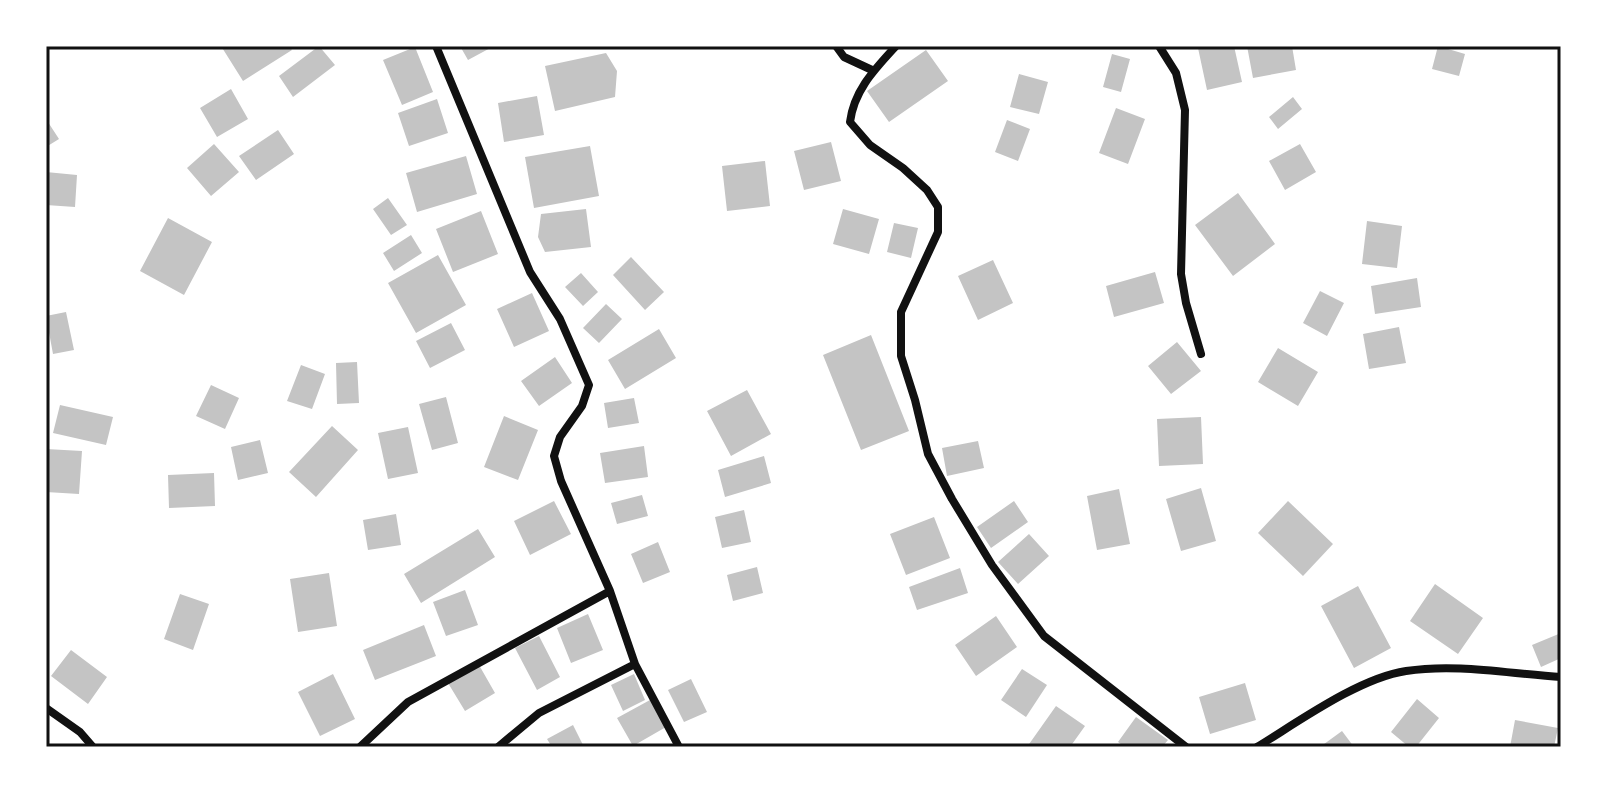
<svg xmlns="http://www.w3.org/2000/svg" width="1607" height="793" viewBox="0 0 1607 793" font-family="Raleway,sans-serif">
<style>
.building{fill:#c4c4c4}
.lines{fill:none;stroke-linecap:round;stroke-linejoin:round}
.minor{stroke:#111;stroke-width:8}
.neatline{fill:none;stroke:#111;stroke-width:3}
</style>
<rect width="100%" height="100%" fill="#fff"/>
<!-- building -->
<path class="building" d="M221,46H289L292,50L243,81Z
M319,46L335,65L293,97L279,76Z
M460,46H494L468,60Z
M1206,46H1234L1242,82L1207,90L1198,48Z
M1247,46H1292L1296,70L1253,78Z
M1438,46L1465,54L1459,76L1432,69Z
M415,47L433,92L402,105L383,60Z
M926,50L948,81L889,122L867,91Z
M606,53L617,71L615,97L555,111L545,66Z
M1112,54L1130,59L1121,92L1103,87Z
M1019,74L1048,82L1039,114L1010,107Z
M231,89L248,119L217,137L200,108Z
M537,96L544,135L504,142L498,103Z
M1293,97L1302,109L1278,129L1269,117Z
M437,99L448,133L409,146L398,113Z
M1116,108L1145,119L1128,164L1099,153Z
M46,119L59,139L46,147Z
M1007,120L1030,129L1018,161L995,152Z
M278,130L294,154L256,180L239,156Z
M831,142L841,181L804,190L794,151Z
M214,144L239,172L211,196L187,168Z
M1300,144L1316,172L1285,190L1269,161Z
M590,146L599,196L534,208L525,157Z
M466,156L477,194L417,212L406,173Z
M765,161L770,206L727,211L722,166Z
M46,172L77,175L75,207L46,205Z
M1238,193L1275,244L1233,276L1195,225Z
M388,198L407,225L391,235L373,209Z
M586,209L591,247L545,252L538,237L541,214Z
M843,209L879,219L869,254L833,244Z
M481,211L498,254L453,272L436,229Z
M168,218L212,242L184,295L140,271Z
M1367,221L1402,226L1397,268L1362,264Z
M894,223L918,228L911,258L887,252Z
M411,235L422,253L394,271L383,253Z
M438,255L466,305L416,333L388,283Z
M631,257L664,292L645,310L613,275Z
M993,260L1013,303L978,320L958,276Z
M1155,272L1164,303L1114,317L1106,286Z
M581,273L598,292L583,306L565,287Z
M1417,278L1421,307L1375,314L1371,286Z
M1320,291L1344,303L1327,336L1303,323Z
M532,293L549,331L514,347L497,309Z
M606,304L622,319L599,343L583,328Z
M66,312L74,350L53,354L46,316Z
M451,323L465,350L430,368L416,341Z
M1399,327L1406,363L1369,369L1363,334Z
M659,329L676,358L625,389L608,360Z
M871,335L909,431L861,450L823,355Z
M1177,342L1201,371L1171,394L1148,366Z
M1278,348L1318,372L1298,406L1258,382Z
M555,357L572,383L539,406L521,381Z
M357,362L359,403L337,404L336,363Z
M301,365L325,374L312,409L287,401Z
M211,385L239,398L225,429L196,416Z
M747,390L771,434L731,456L707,411Z
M446,397L458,443L432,450L419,404Z
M634,398L639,423L608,428L604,403Z
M60,405L113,417L106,445L53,433Z
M504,416L538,430L518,480L484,467Z
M1201,417L1203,464L1159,466L1157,419Z
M332,426L358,450L316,497L289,472Z
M408,427L418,473L388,479L378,433Z
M260,440L268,473L238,480L231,447Z
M978,441L984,468L947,476L942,448Z
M644,446L648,477L605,483L600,453Z
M46,449L82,451L79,494L46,492Z
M764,456L771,483L725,497L718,470Z
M214,473L215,506L169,508L168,475Z
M1201,488L1216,541L1181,551L1166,499Z
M1119,489L1130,544L1097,550L1087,496Z
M642,495L648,516L617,524L611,503Z
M554,501L571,534L530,555L514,521Z
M1014,501L1028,522L991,548L977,527Z
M1288,501L1333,544L1303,576L1258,533Z
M744,510L751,542L722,548L715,517Z
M396,514L401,545L368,550L363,520Z
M934,517L950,558L906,575L890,534Z
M478,529L495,557L421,603L404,574Z
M1029,534L1049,556L1018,584L998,562Z
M658,542L670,572L643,583L631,554Z
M757,567L763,593L733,601L727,575Z
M960,568L968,593L917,610L909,587Z
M329,573L337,626L298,632L290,579Z
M1435,584L1483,618L1458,654L1410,621Z
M1358,586L1391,648L1354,668L1321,606Z
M465,590L478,625L446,636L433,602Z
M180,594L209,604L193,650L164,639Z
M588,614L603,650L571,663L557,628Z
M996,616L1017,647L976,676L955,645Z
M424,625L436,656L375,680L363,650Z
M1561,633V658L1541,667L1532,645Z
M539,636L560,677L537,690L515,648Z
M71,650L107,677L88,704L51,676Z
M479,665L495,693L465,711L448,683Z
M1022,669L1047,685L1026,717L1001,700Z
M333,674L355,719L320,736L298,692Z
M634,674L645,700L623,711L611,685Z
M691,679L707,712L684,722L668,690Z
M1245,683L1256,720L1210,734L1199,697Z
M1417,699L1439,718L1416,747H1409L1391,732Z
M650,700L666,727L633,746L617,718Z
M1056,706L1085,726L1070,747H1027Z
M1136,717L1168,740L1162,747H1125L1118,742Z
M1515,720L1558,728L1554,747H1510Z
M573,725L584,747H552L547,739Z
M1342,731L1354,747H1320Z"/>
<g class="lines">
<!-- minor -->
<path class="minor" d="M436,46L530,272L560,319L589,385L582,406L560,437L554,456L561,481L610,591L635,664L679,747
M836,46L844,57L872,70
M896,46C875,69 854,90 850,122L870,145L903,168L927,190L938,207V232L901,312V356L915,400L928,454L952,499L992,565L1044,636L1186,747
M1159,46L1176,73L1185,110L1181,274L1186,303L1201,354
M46,708L80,732L93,747
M360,747L408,702L610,591
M498,747L539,713L635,664
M1257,747C1298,722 1359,678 1406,671C1457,663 1510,674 1561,677"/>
</g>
<!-- border -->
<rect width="1607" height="793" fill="none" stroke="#ffffff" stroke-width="96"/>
<rect x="48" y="48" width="1511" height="697" class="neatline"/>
</svg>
